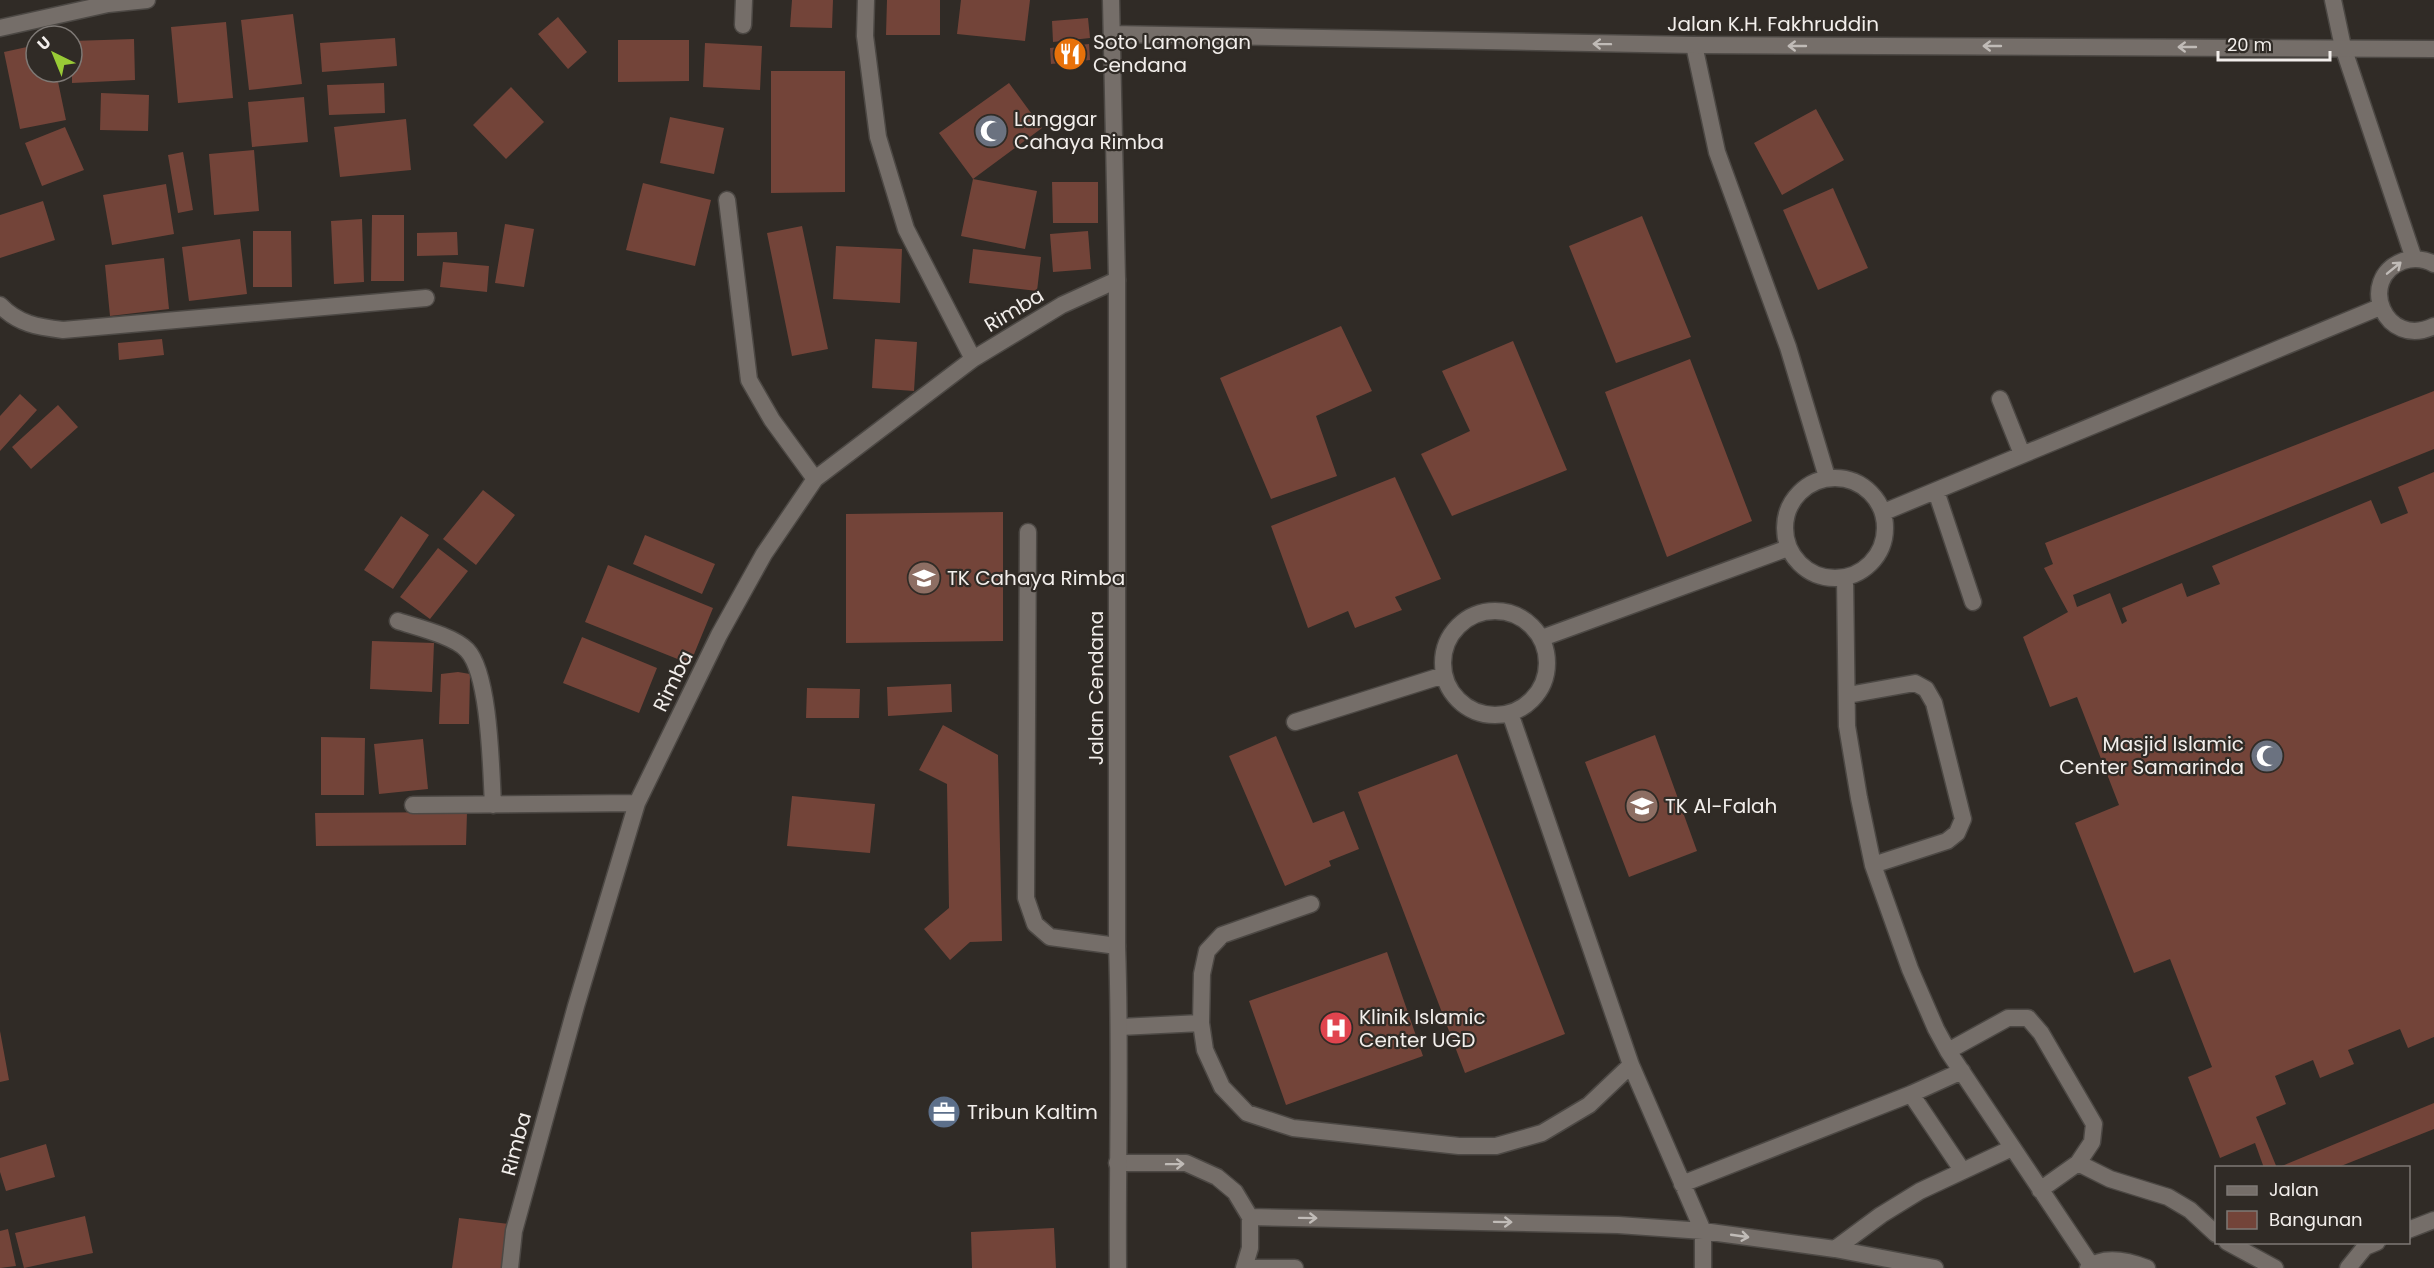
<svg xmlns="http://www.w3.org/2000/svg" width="2434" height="1268" viewBox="0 0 2434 1268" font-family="Poppins,sans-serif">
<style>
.building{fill:#734439}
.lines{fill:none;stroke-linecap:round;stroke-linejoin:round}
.service-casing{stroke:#4c4844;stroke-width:19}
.minor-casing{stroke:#4c4844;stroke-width:19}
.tertiary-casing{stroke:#4c4844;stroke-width:19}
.service{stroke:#756e69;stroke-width:16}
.minor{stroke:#756e69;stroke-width:16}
.tertiary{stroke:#756e69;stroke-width:16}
.oneway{stroke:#c0bbb7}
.labels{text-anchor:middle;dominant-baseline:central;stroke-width:4.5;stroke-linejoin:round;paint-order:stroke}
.street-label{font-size:20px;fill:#f2eeeb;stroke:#302b26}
.poi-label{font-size:20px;fill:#f2eeeb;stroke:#302b26;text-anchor:start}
</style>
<rect width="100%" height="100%" fill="#302b26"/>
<!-- building -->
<path class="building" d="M792,0H833L832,28L790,27Z
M887,0H940V35H886Z
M961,0H1030L1025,41L957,34Z
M293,14L302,84L249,90L241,20Z
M558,17L587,52L568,69L538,34Z
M1088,18L1090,38L1053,42L1052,21Z
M226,22L233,98L178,103L171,27Z
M395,38L397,66L322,72L320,43Z
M134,39L135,80L72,83V41Z
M618,40H689V81L618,82Z
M705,43L762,46L760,90L703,87Z
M1089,44L1090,60L1051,64L1050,48Z
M36,45V72H56L66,120L20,129L4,52Z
M771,71H845V192L771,193Z
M384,83L385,113L329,115L327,85Z
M1009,83L1042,128L973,179L939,133Z
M511,87L544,122L506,159L473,125Z
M101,93L149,95L148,131L100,130Z
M304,97L308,142L252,147L248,102Z
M1816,109L1844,160L1782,195L1754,143Z
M670,117L724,128L714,174L660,163Z
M406,119L411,170L340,177L334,127Z
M65,127L84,170L42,186L25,143Z
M254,150L259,211L214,215L209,154Z
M183,152L193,210L178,213L168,155Z
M973,179L1037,191L1025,249L961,236Z
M1052,182H1098V223H1053Z
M643,183L711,200L695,266L626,250Z
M166,184L174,234L112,245L103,195Z
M1833,188L1868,268L1818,290L1783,210Z
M43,201L55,240L0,258V215Z
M372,215H404V281H371Z
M1642,216L1691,337L1616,363L1569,246Z
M362,219L364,282L334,284L331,221Z
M505,224L534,229L524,287L495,283Z
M802,226L828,349L792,356L767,233Z
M253,231H291L292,287H253Z
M1088,231L1091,269L1053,272L1050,234Z
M457,232L458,255L417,256V233Z
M240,239L247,294L189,301L182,247Z
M836,246L902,249L900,303L833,299Z
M973,249L1041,257L1037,291L969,283Z
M164,258L169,309L110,316L105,265Z
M443,262L489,266L487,292L440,287Z
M1341,326L1372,391L1316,416L1337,476L1271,499L1220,378Z
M162,339L164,355L119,360L118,343Z
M875,339L917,342L914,391L872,388Z
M1513,341L1567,470L1452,516L1421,454L1470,431L1442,371Z
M1690,359L1752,521L1667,557L1605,392Z
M2434,391V449L2073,595L2077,607L2110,593L2122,624L2127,621L2122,608L2182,583L2187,597L2220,584L2212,566L2371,500L2381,524L2408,513L2398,487L2434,472V1037L2408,1048L2400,1029L2348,1050L2354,1064L2320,1078L2313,1060L2275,1076L2286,1104L2256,1117L2277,1168H2264L2255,1143L2220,1158L2188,1077L2212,1067L2170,959L2134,973L2075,823L2119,805L2077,697L2050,707L2023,637L2068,612L2044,568L2053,564L2045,543Z
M20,394L37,410L0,451V416Z
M58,405L78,427L31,469L12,447Z
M1395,477L1441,579L1395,597L1402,610L1355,628L1348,611L1308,628L1271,526Z
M483,490L515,515L476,565L443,539Z
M1003,512V641L846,643V514Z
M401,516L429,535L393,589L364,570Z
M645,535L715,564L702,594L633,564Z
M438,548L468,571L430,619L400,597Z
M608,565L713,608L690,664L585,622Z
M582,637L657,668L639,713L563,683Z
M372,641L434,643L432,692L370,689Z
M458,672L470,674L469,724H439L441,674Z
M951,684L952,712L888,716L887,687Z
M807,688L860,689L859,718H806Z
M943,725L998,755L1002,941L970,942L950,960L924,929L949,908L947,784L919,770Z
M1655,735L1697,851L1629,877L1585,762Z
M1276,736L1313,823L1344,811L1359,849L1329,861L1331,866L1285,886L1229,756Z
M321,737L365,738L364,795H321Z
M423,739L428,789L379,794L374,744Z
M1457,754L1565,1034L1465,1073L1358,792Z
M792,796L875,804L870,853L787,846Z
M467,812L466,845L316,846L315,813Z
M1387,952L1423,1056L1286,1105L1249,1001Z
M0,1031L9,1080L0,1082Z
M2434,1103V1129L2336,1168H2277Z
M46,1144L55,1177L6,1191L0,1172V1158Z
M85,1216L93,1253L24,1268L15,1233Z
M459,1218L509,1224L503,1268H452Z
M1054,1228L1056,1268H972L971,1232Z
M8,1229L16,1266L0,1268V1231Z"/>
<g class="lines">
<!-- service casing -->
<g class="service-casing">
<path id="service" d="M2333,0L2343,47L2414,259
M1694,45L1717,152L1788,347L1827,477
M2434,264C2425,259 2413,258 2403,261C2356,279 2385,350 2434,326
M2000,399L2022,454
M1785 528a50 50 0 1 1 100 0a50 50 0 1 1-100 0Z
M1936,491L1973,602
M1884,512L2380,307
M1028,532L1026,898L1035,924L1050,937L1117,946
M1845,578L1847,726L1859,798L1873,865L1910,969L1936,1029L1948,1051L2091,1265
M1443 663a52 52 0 1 1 104 0a52 52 0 1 1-104 0Z
M1542,638L1788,548
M1848,695L1915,683L1926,689L1934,703L1963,819L1957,833L1947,841L1873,865
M1510,713L1631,1065L1703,1231V1268
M1295,722L1444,675
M1201,1023L1202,974L1207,951L1222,935L1311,904
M1120,1027L1201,1023L1205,1050L1222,1087L1247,1113L1293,1128L1459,1146H1496L1542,1133L1589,1105L1631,1065
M1948,1051L2008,1018H2028L2041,1033L2094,1124L2092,1142L2078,1163L2040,1190
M1911,1094L1962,1170
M1117,1163H1186L1217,1177L1235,1192L1250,1217V1248L1244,1268
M2078,1163L2110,1179L2168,1197L2190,1210L2216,1234
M1682,1184L1911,1094L1962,1071
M1250,1217L1618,1225L1703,1231L1835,1249L1935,1268
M2408,1230L2434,1220
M2227,1242L2275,1268
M1835,1249L1881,1215L1920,1191L2012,1148
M1245,1268H1295
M2088,1268C2104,1255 2129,1261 2147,1268
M2348,1268L2365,1247L2377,1242"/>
</g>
<!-- minor casing -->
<g class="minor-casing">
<path id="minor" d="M866,0L865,36L878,137L906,229L973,359
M743,25L744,0
M0,28L108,4L147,0
M727,200L749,380L772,420L815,479
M0,305C18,324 38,327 63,330L426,298
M398,621C416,627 454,636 467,650C490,674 491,770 493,805
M413,805L637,803
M510,1268L514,1231L576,1006L637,803L719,635L764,554L815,479L973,359L1062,305L1117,280"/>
</g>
<!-- tertiary casing -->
<g class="tertiary-casing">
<path id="tertiary" d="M1111,0L1117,280V946C1121,1054 1117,1161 1118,1268
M1112,34L1694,45L2434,49"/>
</g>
<!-- service -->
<use href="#service" class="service"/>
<!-- minor -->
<use href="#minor" class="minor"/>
<!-- tertiary -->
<use href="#tertiary" class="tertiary"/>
</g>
<!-- one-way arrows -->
<defs><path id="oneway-shaft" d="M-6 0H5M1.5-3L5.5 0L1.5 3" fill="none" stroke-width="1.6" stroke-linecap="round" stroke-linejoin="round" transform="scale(1.5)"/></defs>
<g class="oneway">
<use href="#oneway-shaft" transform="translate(1602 44) rotate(-179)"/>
<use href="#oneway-shaft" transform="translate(1797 46) rotate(-180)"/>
<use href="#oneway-shaft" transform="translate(1992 46) rotate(-180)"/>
<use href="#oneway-shaft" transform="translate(2187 47) rotate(-180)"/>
<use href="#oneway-shaft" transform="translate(2394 268) rotate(-39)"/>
<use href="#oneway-shaft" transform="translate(1175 1164) rotate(-1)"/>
<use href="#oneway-shaft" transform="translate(1308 1218) rotate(1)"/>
<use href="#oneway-shaft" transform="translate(1503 1222) rotate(1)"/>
<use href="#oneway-shaft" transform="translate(1740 1236) rotate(8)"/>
</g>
<!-- icons -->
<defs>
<g id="restaurant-disc" transform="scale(1.725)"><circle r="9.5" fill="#e8710a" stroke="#302b26"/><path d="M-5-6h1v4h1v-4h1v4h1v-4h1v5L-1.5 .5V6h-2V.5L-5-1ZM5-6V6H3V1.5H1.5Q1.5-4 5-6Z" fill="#fff"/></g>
<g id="mosque-disc" transform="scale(1.725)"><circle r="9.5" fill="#6b7280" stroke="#302b26"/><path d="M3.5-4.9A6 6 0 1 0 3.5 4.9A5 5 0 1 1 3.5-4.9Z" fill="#fff"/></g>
<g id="school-disc" transform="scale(1.725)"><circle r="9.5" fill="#8d6e63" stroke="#302b26"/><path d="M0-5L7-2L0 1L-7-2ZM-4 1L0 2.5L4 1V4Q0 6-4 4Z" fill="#fff"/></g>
<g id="hospital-disc" transform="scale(1.725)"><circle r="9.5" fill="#e0444e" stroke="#302b26"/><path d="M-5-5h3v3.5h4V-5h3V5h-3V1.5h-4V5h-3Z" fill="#fff"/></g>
<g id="office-disc" transform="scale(1.725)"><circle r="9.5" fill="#5c6f8a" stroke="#302b26"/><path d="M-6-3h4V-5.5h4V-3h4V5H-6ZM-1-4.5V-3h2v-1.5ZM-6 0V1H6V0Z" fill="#fff"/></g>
</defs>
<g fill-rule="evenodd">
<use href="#restaurant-disc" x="1070" y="54"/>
<use href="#mosque-disc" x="991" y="131"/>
<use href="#school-disc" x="924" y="578"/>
<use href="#mosque-disc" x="2267" y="756"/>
<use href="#school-disc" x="1642" y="806"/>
<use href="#hospital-disc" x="1336" y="1028"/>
<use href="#office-disc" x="944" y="1112"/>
</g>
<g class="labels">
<!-- street labels -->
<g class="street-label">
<text x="1773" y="24">Jalan K.H. Fakhruddin</text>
<text transform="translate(1014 310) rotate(-31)">Rimba</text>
<text transform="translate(673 681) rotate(-64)">Rimba</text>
<text transform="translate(1096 688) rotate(-90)">Jalan Cendana</text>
<text transform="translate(516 1144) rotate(-75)">Rimba</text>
</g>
<!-- poi labels -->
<g class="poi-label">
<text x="1093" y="42">Soto Lamongan<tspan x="1093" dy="23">Cendana</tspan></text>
<text x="1014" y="119">Langgar<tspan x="1014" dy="23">Cahaya Rimba</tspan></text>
<text x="947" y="578">TK Cahaya Rimba</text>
<text x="2244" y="744" text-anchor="end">Masjid Islamic<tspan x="2244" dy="23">Center Samarinda</tspan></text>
<text x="1665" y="806">TK Al-Falah</text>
<text x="1359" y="1017">Klinik Islamic<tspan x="1359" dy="23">Center UGD</tspan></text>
<text x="967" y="1112">Tribun Kaltim</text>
</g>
</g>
<!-- legend -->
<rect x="2215" y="1166" width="195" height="78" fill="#302b26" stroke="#7e7975" stroke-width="1.5"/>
<rect x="2227" y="1186" width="30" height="9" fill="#756e69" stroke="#7e7975" stroke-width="1.5"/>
<text x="2269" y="1196" font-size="18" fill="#f2eeeb">Jalan</text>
<rect x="2227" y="1211" width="30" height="18" fill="#734439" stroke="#7e7975" stroke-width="1.5"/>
<text x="2269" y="1226" font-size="18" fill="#f2eeeb">Bangunan</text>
<!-- north arrow -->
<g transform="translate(54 54) rotate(317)"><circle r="28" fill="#302b26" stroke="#7e7975" stroke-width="1.5"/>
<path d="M0-4.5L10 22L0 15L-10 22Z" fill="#99cb36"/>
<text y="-9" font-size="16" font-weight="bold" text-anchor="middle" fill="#f2eeeb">U</text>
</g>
<!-- scale -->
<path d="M2218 51v9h112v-9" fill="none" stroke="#f2eeeb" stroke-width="3"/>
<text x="2227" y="51" font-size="18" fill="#f2eeeb" stroke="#302b26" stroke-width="4.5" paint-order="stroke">20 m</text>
</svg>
